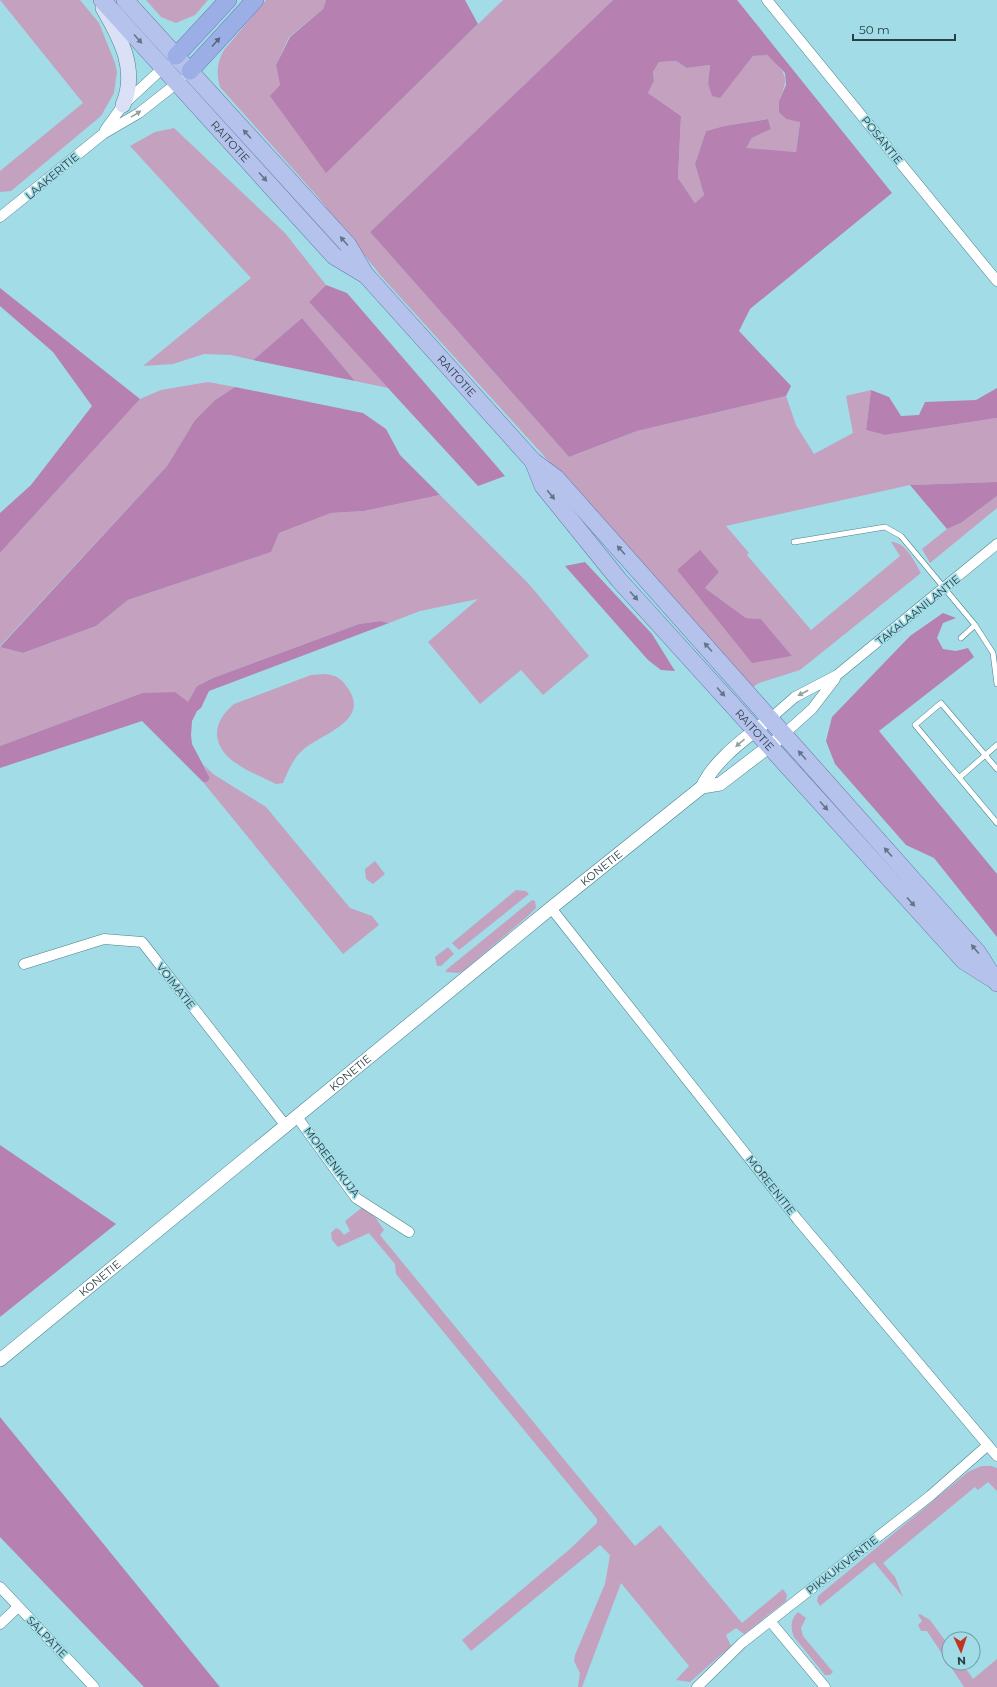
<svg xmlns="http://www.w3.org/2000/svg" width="997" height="1687" viewBox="0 0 997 1687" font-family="Montserrat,sans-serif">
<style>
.green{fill:#c5a1c0;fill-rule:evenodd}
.forest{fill:#b680b0;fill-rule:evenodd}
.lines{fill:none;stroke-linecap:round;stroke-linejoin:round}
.service-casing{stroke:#4a828d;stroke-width:6}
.minor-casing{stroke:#4a828d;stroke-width:11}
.tertiary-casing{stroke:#4a828d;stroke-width:14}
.secondary-casing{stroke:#4a828d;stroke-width:16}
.primary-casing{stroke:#647aaa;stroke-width:18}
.trunk-casing{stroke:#647aaa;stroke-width:18}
.service{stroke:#fff;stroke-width:5}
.minor{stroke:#fff;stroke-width:10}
.tertiary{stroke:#fff;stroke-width:13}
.secondary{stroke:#dae0f6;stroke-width:15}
.primary{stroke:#b5c2ec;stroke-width:17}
.trunk{stroke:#9caee6;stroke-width:17}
.oneway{fill:#617588}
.oneway2{fill:#51677e}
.oneway3{fill:#94a0a2}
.labels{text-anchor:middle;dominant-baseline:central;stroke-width:3.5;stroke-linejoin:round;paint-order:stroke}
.street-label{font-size:11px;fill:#294146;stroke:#a1dce7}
</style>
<rect width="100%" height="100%" fill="#a1dce7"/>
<!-- green -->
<path class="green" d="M0,0H80L99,23L115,63L117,72L114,93L101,116L11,191L0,192V171L83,103Z
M146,0H208L195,15L176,23L161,17Z
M266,0H326L323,9L289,37L276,65L280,85L326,172L503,0H613L370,232L569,457L637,431L786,396L796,425L814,454L853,433L846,396L871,390L866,430L885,435L997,418V482L910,485L726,526L749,553L747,555L811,630L900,556L891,542C905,541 915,562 921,573L800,670L759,683L753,687L381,276L317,196L220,87C216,73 217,62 224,50ZM677,570L719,572L705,588L746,618L761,619L792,656L752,662Z
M767,55C786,74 790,75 779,101L786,119L800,121L796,152L745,149L752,138L771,129L768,119L724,126L706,131L695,164L704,195L695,203L678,178L681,116L648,93L654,81L653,72L659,62L676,61L687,68L710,65L708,83L734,80L753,56Z
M174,128L285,233L326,285L309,302L388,388L355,381L302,318L253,360L231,355L204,354L173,364L143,366L251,278L130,146L155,132Z
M208,382L235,387L215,400L195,420L167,466L0,646V553L140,399L161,390Z
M440,495L528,583L589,656L543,695L521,670L480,704L428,642L478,599L420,611L389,623L380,621L359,624L213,678L197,686L188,702L142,693L0,746V647L23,653L96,626L128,600L270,552L279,533L331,513L364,511Z
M997,496V508L930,563L922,549L947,529L961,523Z
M324,674C337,675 342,679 349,690C369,721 322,734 304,749C293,758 288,771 283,783L276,784C255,773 219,762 217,735C217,721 224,713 234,704L311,675Z
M204,765L213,774L266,807L350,908L372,916L379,925L343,954L203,782H207L210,778Z
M375,861L385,874L373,884L366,879L365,869Z
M516,890L526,891L529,894L459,950L452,943Z
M532,900L535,901L536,908L528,916L463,971L458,973L446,972V970Z
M448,947L454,954L441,966H437L435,957Z
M364,1206L375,1217L384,1230L380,1235L635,1546L660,1525L742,1623L783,1589L787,1595L786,1601L744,1634L736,1628L726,1635L731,1646L690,1682L676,1680L689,1666L621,1583L582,1687H578L580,1673L574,1661L575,1655L605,1584L610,1555L600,1545L471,1651L462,1640L570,1549L597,1523V1519L396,1274L395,1264L369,1233L338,1247L332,1240L331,1233L336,1228L340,1230L344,1235L350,1231L345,1221Z
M981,1466H991L997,1468V1491L988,1482L978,1490L975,1487L883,1563L895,1577L903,1597L874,1562L820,1606L817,1601L818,1596L968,1472Z
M798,1612L806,1618L801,1628L803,1636L833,1672L830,1675H825L794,1637C790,1628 791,1618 798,1612Z
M920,1614L930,1620L949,1646V1663H962L973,1679L997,1659V1687H964L927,1631H921L918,1625L922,1621L918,1615Z"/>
<!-- forest -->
<path class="forest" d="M326,0H465L478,24L326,173L270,96L280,85L276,65L290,37L323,9Z
M613,0H737L892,193L750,309L739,331L791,386L786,396L637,431L569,457L370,232ZM767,55L785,73L786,85L779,101V112L786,119L800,122L796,152L746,148L752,138L771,129L768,119L724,126L706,131L695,164L704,195L695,203L678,178L681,116L648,93L654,81L653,72L659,62L676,61L687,68L710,65L708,83L712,96L720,98L753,56Z
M326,285L347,293L505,476L478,486L309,302Z
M0,288L140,399L0,553V513L31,485L92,406L53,352L0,306Z
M302,318L355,381L253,360Z
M235,387L363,413L386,429L400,455L440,495L364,511L331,513L279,533L271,552L128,600L96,626L23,653L0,647L167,466L195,420L215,400Z
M997,388V418L885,435L866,430L871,390L889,397L901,416L919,415L925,402L976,400Z
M997,482V496L961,523L947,529L910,485Z
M700,550L719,572L705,588L746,618L761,619L792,656L752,663L677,570Z
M585,562L652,634L675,671L661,670L648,660L565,566Z
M943,613L956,618L943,623L937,638L943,649L956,651L968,648L974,657L879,731L997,874V937L934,858L906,845L835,764L826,741L832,717L910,636Z
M380,621L389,623L209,691L201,708L197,711L192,721L191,735L192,744L210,778L207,782H203L142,721L0,768V746L142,693L175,692L188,702L197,686L213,678L359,624Z
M0,1145L116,1224L0,1317Z
M0,1417L220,1687H144L0,1537Z"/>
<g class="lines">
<!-- service casing -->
<g class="service-casing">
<path id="service" d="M794,542L885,527L901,536L975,625L993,653L997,684
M961,638L975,625
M997,769L941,703L915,725L997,823
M960,777L997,745"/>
</g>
<!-- minor casing -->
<g class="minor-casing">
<path id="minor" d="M767,0L997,281
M105,130L123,105L166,65
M0,217L103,134L139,113L181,80
M771,718L795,697L837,675L997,544
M784,734L812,709L835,679
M551,908L798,1220L997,1456
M24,964L104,939L142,942L286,1126
M297,1117L356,1198L409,1232
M0,1587L94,1687
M770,1621L825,1687
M0,1624L18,1607
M697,1687L742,1643L930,1496L988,1445"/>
</g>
<!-- tertiary casing -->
<g class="tertiary-casing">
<g id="tertiary">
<path d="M702,787L720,784L776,741"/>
<path id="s1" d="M0,1360L551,908L702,787C716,758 746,738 771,718"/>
</g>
</g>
<!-- secondary casing -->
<g class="secondary-casing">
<path id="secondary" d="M103,8C121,39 138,70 123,105"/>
</g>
<!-- primary casing -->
<g class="primary-casing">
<g id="primary">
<path id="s2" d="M102,0L334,256L364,274"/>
<path id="s3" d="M125,0L348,245L365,274L533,461L556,478L978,953L997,983"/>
<path id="s4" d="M533,461L543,486L619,580L964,961L991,978"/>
</g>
</g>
<!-- trunk casing -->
<g class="trunk-casing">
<path id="trunk" d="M176,56L228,0
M190,71L255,0"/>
</g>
<!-- service -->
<use href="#service" class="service"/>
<!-- minor -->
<use href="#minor" class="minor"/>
<!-- tertiary -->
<use href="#tertiary" class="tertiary"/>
<!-- secondary -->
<use href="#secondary" class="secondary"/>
<!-- primary -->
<use href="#primary" class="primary"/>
<!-- trunk -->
<use href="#trunk" class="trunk"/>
</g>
<!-- one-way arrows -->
<defs><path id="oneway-solid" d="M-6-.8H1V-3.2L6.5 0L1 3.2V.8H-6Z"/></defs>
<g class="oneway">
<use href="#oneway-solid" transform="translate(138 39) rotate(48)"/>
<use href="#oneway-solid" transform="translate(247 134) rotate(-132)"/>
<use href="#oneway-solid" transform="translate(263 177) rotate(48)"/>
<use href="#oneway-solid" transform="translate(344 241) rotate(-131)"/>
<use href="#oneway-solid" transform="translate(551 495) rotate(51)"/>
<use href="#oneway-solid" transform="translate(621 550) rotate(-132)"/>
<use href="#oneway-solid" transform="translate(634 596) rotate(48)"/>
<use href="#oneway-solid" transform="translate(708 647) rotate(-132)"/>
<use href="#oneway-solid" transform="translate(721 692) rotate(48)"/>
<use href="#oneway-solid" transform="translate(802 755) rotate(-132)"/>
<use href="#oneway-solid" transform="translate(824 806) rotate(48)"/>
<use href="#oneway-solid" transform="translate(888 852) rotate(-132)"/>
<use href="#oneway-solid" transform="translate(911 902) rotate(48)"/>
<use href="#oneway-solid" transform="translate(975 949) rotate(-130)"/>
</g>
<use class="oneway2" href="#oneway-solid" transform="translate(216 42) rotate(-48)"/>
<g class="oneway3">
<use href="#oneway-solid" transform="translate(136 114) rotate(-32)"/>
<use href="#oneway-solid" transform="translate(803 693) rotate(152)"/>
<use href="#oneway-solid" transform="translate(740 743) rotate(139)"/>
</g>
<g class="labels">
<!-- street labels -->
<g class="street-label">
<text transform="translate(882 140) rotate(51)">POSANTIE</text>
<text stroke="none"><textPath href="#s2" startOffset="191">RAITOTIE</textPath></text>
<text transform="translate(52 176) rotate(-40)">LAAKERITIE</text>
<text stroke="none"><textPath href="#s3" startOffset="502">RAITOTIE</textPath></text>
<text transform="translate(918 610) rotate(-39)">TAKALAANILANTIE</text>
<text stroke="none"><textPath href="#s4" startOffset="350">RAITOTIE</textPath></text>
<text stroke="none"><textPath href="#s1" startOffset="777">KONETIE</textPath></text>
<text transform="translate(176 986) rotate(52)">VOIMATIE</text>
<text stroke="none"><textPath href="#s1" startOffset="453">KONETIE</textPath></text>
<text transform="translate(332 1162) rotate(53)">MOREENIKUJA</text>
<text transform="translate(771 1185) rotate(52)">MOREENITIE</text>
<text stroke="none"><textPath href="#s1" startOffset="129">KONETIE</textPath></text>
<text transform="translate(842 1565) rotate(-38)">PIKKUKIVENTIE</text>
<text transform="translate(47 1637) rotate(46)">SÄLPÄTIE</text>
</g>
</g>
<!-- north arrow -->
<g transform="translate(961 1651) rotate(177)"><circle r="19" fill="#a1dce7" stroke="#719ea7"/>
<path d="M0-3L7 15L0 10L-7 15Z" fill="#c13423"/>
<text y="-6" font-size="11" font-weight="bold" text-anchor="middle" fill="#294146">N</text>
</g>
<!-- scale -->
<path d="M853 34v6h102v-6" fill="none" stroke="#294146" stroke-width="2"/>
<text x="859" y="34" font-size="12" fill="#294146" stroke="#a1dce7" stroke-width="3" paint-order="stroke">50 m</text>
</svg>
